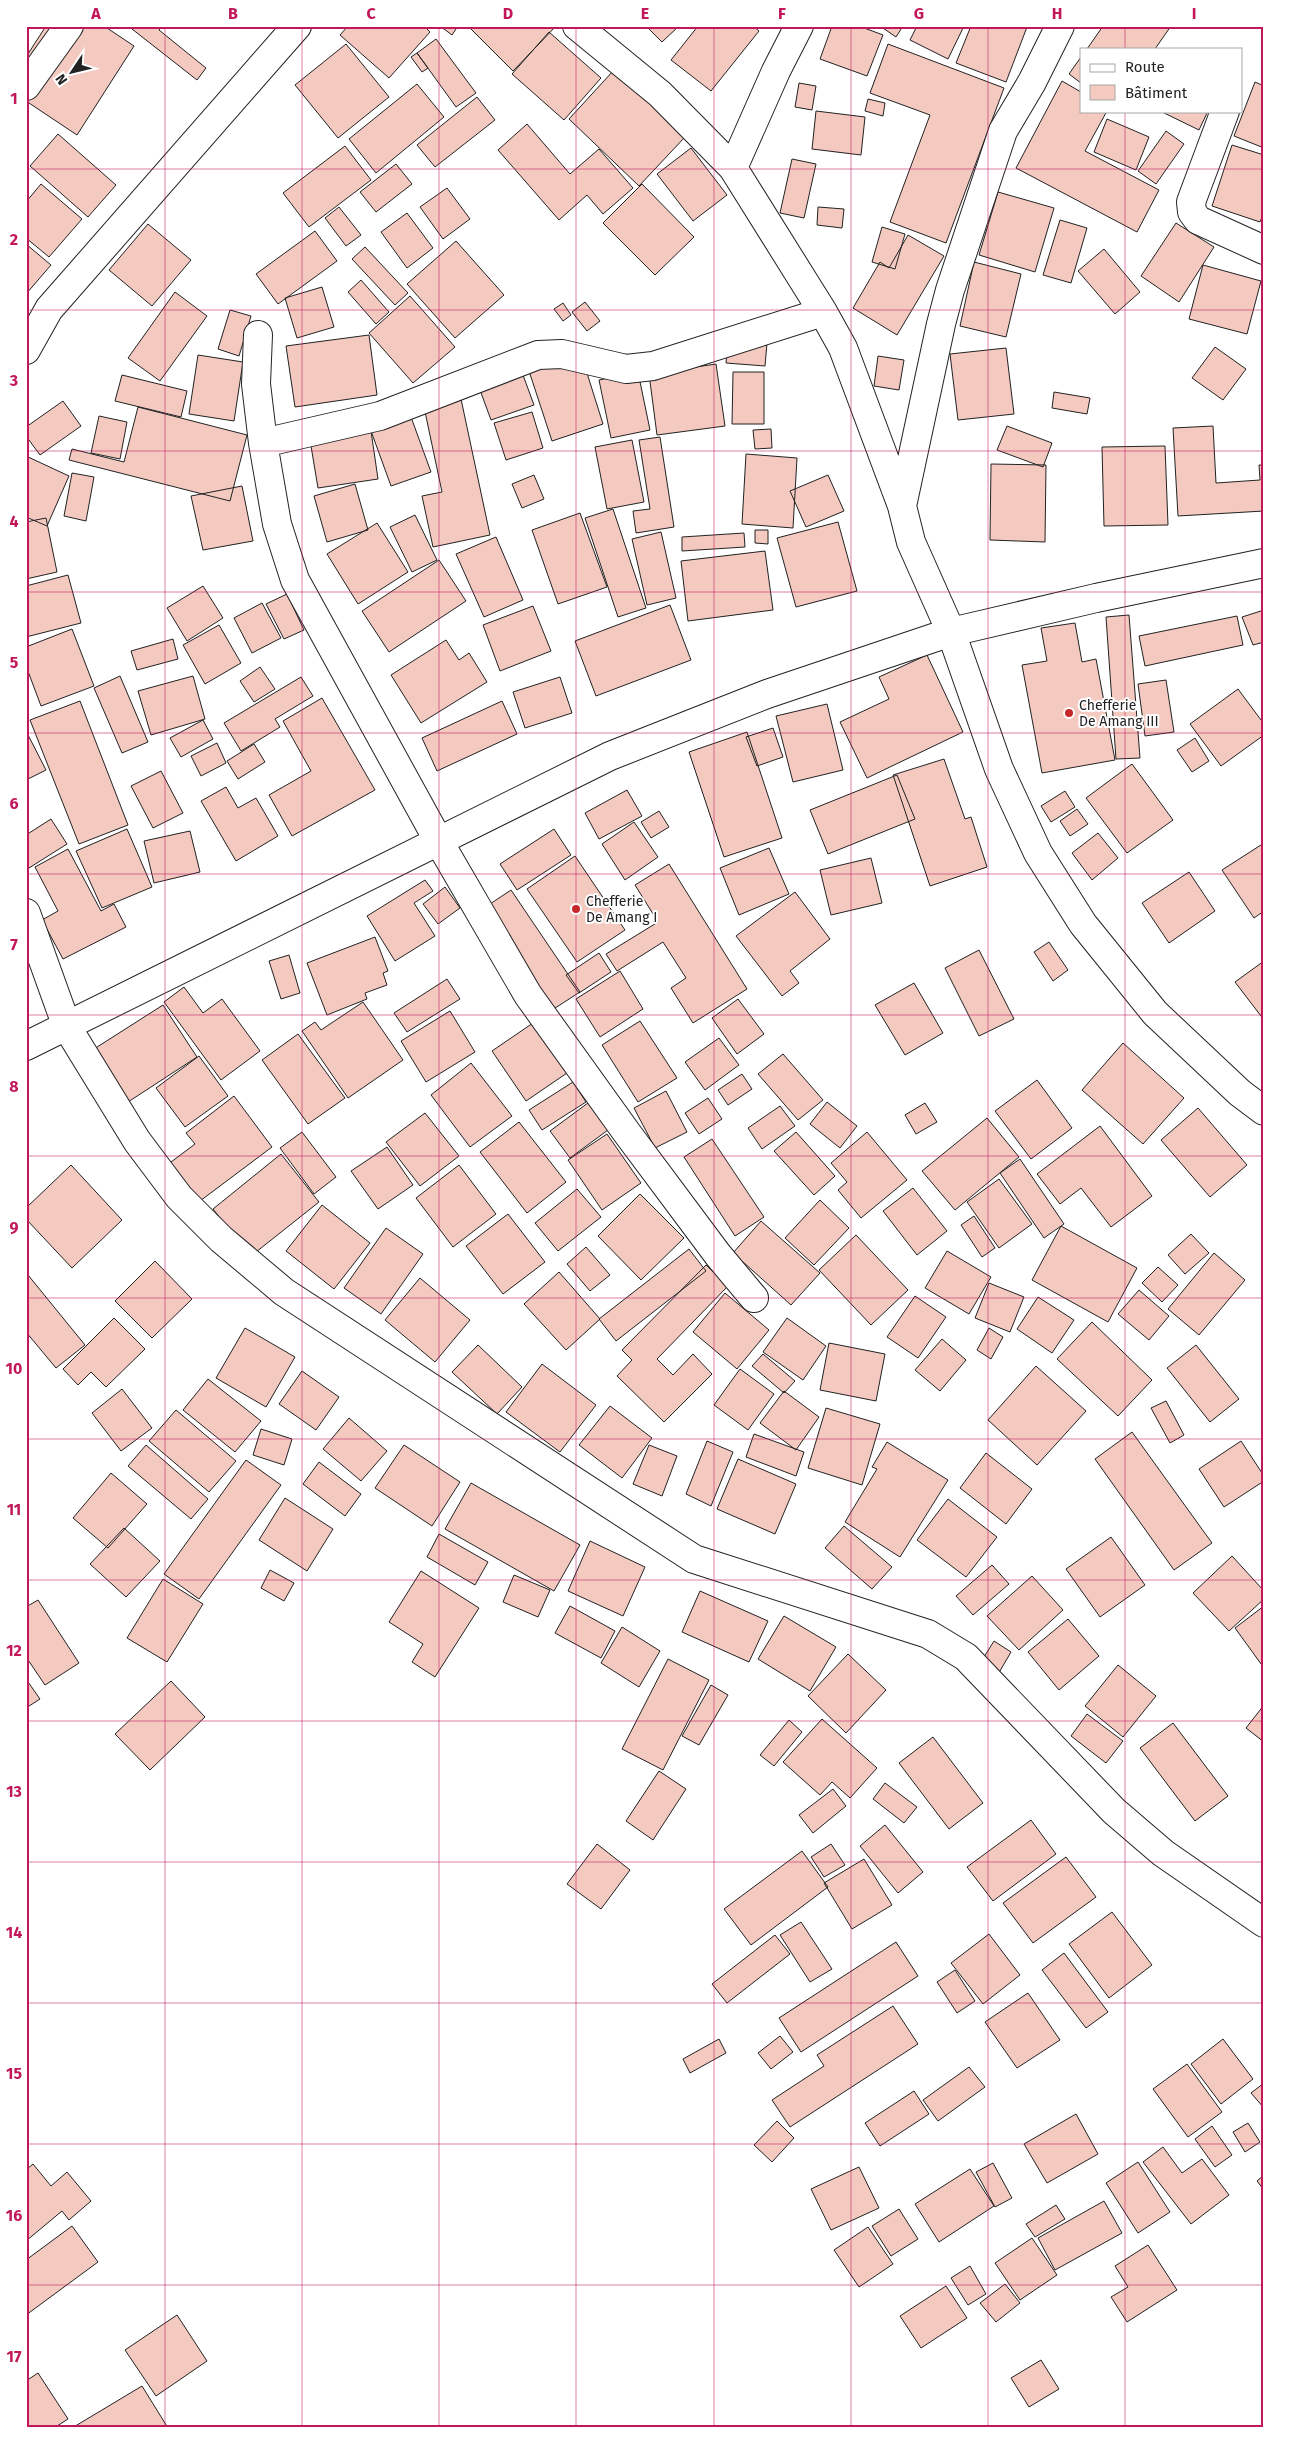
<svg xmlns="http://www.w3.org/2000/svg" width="1290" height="2454" viewBox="0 0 1290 2454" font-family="'Fira Sans',sans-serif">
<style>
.building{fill:#f3c9c0;stroke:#222}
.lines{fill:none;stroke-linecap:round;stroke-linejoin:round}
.street-casing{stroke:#222;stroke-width:30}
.secondary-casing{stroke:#222;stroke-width:30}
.street{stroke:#fff;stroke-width:28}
.secondary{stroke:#fff;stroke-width:28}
.grid{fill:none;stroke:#c2185b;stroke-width:1;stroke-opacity:0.55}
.poi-dot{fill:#c62828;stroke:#fff;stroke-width:2}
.labels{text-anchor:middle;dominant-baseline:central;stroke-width:4;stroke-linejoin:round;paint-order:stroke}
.poi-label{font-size:14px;fill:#222;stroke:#fff;text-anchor:start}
.neatline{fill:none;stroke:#c2185b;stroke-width:2}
.grid-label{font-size:16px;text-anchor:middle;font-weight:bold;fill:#c2185b}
</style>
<rect width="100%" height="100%" fill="#fff"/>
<!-- building -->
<path class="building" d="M46,26H104L134,46L77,135L26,101V57Z
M134,26H162L159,30L206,68L197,80L132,29Z
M348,26H424L430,32L389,78L340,35Z
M440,26H458L452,35Z
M468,26H556L513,71Z
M646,26H679L662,42Z
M698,26H753L759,31L711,91L671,60Z
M832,26H859L883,35L867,76L820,59Z
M880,26H903L896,37Z
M917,26H964L948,59L910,40Z
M971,26L1027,27L1006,82L956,63Z
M1103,26H1171L1155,49H1087Z
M549,32L601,78L564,120L512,74Z
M436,39L476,93L456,107L417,53Z
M346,44L389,97L338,138L295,85Z
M888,44L1004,88L946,243L890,222L930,115L870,93Z
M417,53L428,68L422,72L411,57Z
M1081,57V83L1069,74Z
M614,70L685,137L639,186L569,119Z
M1062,81L1081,92V111H1107L1085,151L1159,190L1137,232L1016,168Z
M1255,82L1264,86V148L1234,136Z
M799,83L816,86L812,110L795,107Z
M417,84L444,117L376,173L349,139Z
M477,97L495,120L435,167L417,145Z
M868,99L885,103L883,116L865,111Z
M816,111L865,117L861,155L812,149Z
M1160,111H1208L1199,130Z
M1107,119L1149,137L1136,170L1094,152Z
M527,124L570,174L599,149L633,188L603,214L587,195L559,220L498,150Z
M1166,131L1184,144L1156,184L1138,171Z
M58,134L116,185L88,217L30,166Z
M1232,145L1264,155V212L1260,222L1212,206Z
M345,146L371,180L309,227L283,193Z
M691,148L727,195L693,221L657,174Z
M792,159L816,164L804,218L780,213Z
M396,164L412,184L376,212L360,192Z
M41,184L82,219L49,257L26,238V202Z
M642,184L694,237L655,275L603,223Z
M447,188L470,219L443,239L420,207Z
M998,192L1054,208L1035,272L979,255Z
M339,207L361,235L346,246L325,218Z
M818,207L844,209L842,228L817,225Z
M407,213L433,248L407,268L381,232Z
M1060,220L1087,228L1071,283L1043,275Z
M1176,223L1214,247L1179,302L1141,276Z
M148,224L191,260L152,306L109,270Z
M882,227L905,234L895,269L872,262Z
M315,231L337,261L278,304L256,274Z
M908,235L944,256L897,335L853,308L880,262L889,268Z
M456,241L504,295L455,338L407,284Z
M26,244L51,265L26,294Z
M365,247L408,293L395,305L352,259Z
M1104,249L1140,292L1115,314L1078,271Z
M974,262L1021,274L1006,337L960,326Z
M1203,265L1261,281L1247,334L1189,319Z
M361,280L389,312L376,324L348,292Z
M322,287L334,327L297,338L285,298Z
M175,292L207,316L160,381L128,358Z
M410,296L455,347L413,383L369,333Z
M585,302L600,321L587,331L572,312Z
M563,303L571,315L563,321L554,309Z
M230,310L251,316L239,356L218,349Z
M369,335L377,395L295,407L286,346Z
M728,340L767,343L765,366L726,363Z
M1215,347L1246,369L1223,400L1192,378Z
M1006,348L1014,414L958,420L950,354Z
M581,354L603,424L552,441L529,371Z
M198,355L243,362L234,421L189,414Z
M878,356L904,360L899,390L874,386Z
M716,364L725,426L657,435L649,374Z
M638,372L650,430L611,438L599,380Z
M733,372H764V424H732Z
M122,375L187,391L181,417L115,401Z
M523,375L534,405L491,420L480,390Z
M1054,392L1090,398L1087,414L1052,408Z
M461,399L490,535L433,547L422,496L442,492L424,407Z
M63,401L81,426L40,455L26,436V427Z
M138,407L247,435L230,501L69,460L72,449L124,462Z
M532,412L543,448L506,460L494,423Z
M99,416L127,422L120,459L91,453Z
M411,417L431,472L391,486L371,431Z
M1007,426L1052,443L1043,467L997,450Z
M1213,426L1216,483L1260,480L1259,465H1264V511L1178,516L1173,428Z
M771,429L772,448L755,449L753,430Z
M371,431L378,479L318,488L310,440Z
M660,437L674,527L636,533L633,511L650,509L639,440Z
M632,440L644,502L607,509L595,447Z
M1165,446L1168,525L1104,526L1102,447Z
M746,454L797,458L793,528L742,524Z
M26,456L69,476L47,526L26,517Z
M991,464L1046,465L1045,542L990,540Z
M72,473L94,477L86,521L64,516Z
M534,475L544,499L522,508L512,484Z
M828,475L844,511L806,527L790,491Z
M355,484L368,530L327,542L314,496Z
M242,486L253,541L203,550L191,496Z
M613,509L646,608L618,617L585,518Z
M580,513L607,587L558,604L532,530Z
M415,515L437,560L412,572L390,527Z
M46,518L57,572L26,579V522Z
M838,522L857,591L796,607L777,538Z
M377,523L408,572L358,604L327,554Z
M755,530H768V544L755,543Z
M661,532L676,598L647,605L632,539Z
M744,533L745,547L682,551V537Z
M496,537L523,600L484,617L456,554Z
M765,551L773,610L688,621L681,561Z
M439,560L466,601L389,652L362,611Z
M68,575L81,623L26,637V586Z
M203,586L223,618L187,641L167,608Z
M287,594L304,630L284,639L266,604Z
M262,603L281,638L252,653L234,618Z
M670,605L691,660L596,696L575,641Z
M533,606L551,651L500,671L483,625Z
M1264,610V642L1253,645L1242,617Z
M1129,615L1140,758L1116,759L1106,617Z
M1237,616L1243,645L1145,666L1139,636Z
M1075,623L1082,662L1096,659L1115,760L1042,773L1022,665L1047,661L1041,628Z
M219,625L241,663L205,684L183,645Z
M72,629L94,686L41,706L26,666V647Z
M173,639L178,659L137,670L131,651Z
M446,640L459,660L469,653L487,682L421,723L391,675Z
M927,655L963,732L867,778L840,722L889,699L879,677Z
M260,667L275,689L254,702L240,681Z
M120,676L148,742L122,753L94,688Z
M193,676L205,719L151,735L138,691Z
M301,677L313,696L275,719L280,727L241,751L224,723Z
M560,677L572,713L525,728L513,692Z
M1166,680L1174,732L1145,736L1138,684Z
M1238,689L1264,724V735L1221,766L1190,724Z
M322,698L375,790L292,836L269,795L311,771L283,721Z
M80,701L128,825L79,844L30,720Z
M502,701L517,734L437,771L422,738Z
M827,704L843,770L793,782L776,716Z
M203,720L213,739L181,757L170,738Z
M773,728L783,757L757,766L746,737Z
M26,731L46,770L26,780Z
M747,732L782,838L724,857L689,752Z
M1195,738L1209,761L1192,772L1177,750Z
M217,743L226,763L201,776L191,756Z
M254,744L265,762L238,779L227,761Z
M944,759L965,819L971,817L987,867L930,886L893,775Z
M1132,764L1173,820L1127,853L1086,798Z
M161,771L183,813L153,828L131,786Z
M897,775L915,819L828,854L810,810Z
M226,787L238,808L256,798L278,836L236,861L201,801Z
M627,790L642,816L599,839L585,813Z
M1065,791L1075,807L1051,822L1041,806Z
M1077,809L1088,824L1070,836L1060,821Z
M659,811L669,827L651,838L641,822Z
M51,819L67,844L29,868L26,864V835Z
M634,822L658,857L625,880L602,844Z
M127,829L152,887L102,908L76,851Z
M554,829L571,855L517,890L500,864Z
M190,831L200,872L154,883L144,841Z
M1098,833L1118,858L1092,880L1072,853Z
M1264,843V911L1254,918L1222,870Z
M769,848L789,894L739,915L720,868Z
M68,849L101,911L114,904L126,927L63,959L42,920L58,911L35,867Z
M575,856L625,930L577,962L527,889Z
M871,858L882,903L831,915L820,870Z
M669,864L747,989L693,1023L671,988L686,978L663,942L617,971L606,954L658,922L635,885Z
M1189,872L1215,911L1169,943L1142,903Z
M425,880L433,891L414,903L435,936L395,961L367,916Z
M445,887L460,908L438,924L423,904Z
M511,890L580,992L552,1010L484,908Z
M795,892L830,939L790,971L799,983L782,996L736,936Z
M375,937L388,971L383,973L387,985L365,993L367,999L327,1015L307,963Z
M1049,942L1068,970L1053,981L1034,952Z
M979,950L1014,1019L979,1036L945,968Z
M599,953L611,972L579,993L566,975Z
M289,955L300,993L281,999L269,961Z
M1264,961V1020L1235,982Z
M620,971L643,1009L600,1037L576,999Z
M447,979L460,999L407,1032L394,1013Z
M914,983L943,1033L905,1055L875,1005Z
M184,987L203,1013L222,999L260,1051L221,1080L164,1002Z
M738,999L764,1034L737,1054L712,1018Z
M363,1002L403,1060L348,1098L302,1031L315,1022L321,1030Z
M163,1005L197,1057L128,1102L94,1049Z
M450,1011L475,1052L426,1082L401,1041Z
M640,1021L677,1078L638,1102L602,1045Z
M533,1023L567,1073L526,1101L492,1051Z
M298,1034L345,1098L308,1124L262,1060Z
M719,1038L739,1065L705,1090L685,1062Z
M1123,1043L1184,1098L1143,1144L1082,1090Z
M783,1054L823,1100L798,1120L758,1074Z
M199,1056L228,1096L185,1127L156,1088Z
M471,1063L512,1116L470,1147L431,1095Z
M742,1074L752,1089L728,1105L718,1090Z
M1037,1080L1072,1128L1031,1159L995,1111Z
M573,1082L586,1102L542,1130L529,1110Z
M666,1091L687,1132L655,1148L634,1108Z
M234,1096L272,1147L196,1204L167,1165L195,1144L186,1133Z
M708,1098L722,1119L699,1134L685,1113Z
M592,1100L612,1127L570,1158L550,1131Z
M827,1102L857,1126L840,1148L810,1124Z
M925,1103L937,1122L916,1134L905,1115Z
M780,1106L795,1126L762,1149L748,1128Z
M1198,1108L1247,1165L1210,1197L1161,1140Z
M425,1113L459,1156L420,1186L386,1142Z
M987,1118L1019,1157L955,1210L922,1171Z
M519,1122L566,1182L527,1213L480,1152Z
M1100,1126L1152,1196L1111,1227L1081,1188L1060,1204L1037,1174Z
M302,1132L336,1177L314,1194L280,1148Z
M796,1132L835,1176L814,1195L774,1151Z
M867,1132L907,1180L861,1218L838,1190L847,1182L831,1163Z
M607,1134L641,1183L602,1210L568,1160Z
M712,1139L764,1217L735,1236L684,1157Z
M387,1147L413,1185L378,1209L351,1171Z
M281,1154L319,1202L251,1256L213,1209Z
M1020,1159L1064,1224L1044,1238L1000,1173Z
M71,1165L122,1220L72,1268L26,1219V1208Z
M459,1165L496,1214L453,1247L416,1198Z
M999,1179L1032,1224L999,1248L967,1202Z
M913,1188L947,1231L917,1255L883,1211Z
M577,1189L601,1217L558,1251L535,1223Z
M640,1194L684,1238L641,1280L598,1236Z
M820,1200L849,1228L814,1265L785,1238Z
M322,1205L370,1243L334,1289L286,1251Z
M508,1214L545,1262L503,1294L466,1246Z
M974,1216L995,1248L982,1257L961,1225Z
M761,1221L820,1273L791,1305L733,1253Z
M1061,1226L1137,1268L1108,1322L1032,1280Z
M386,1228L423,1254L381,1314L344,1288Z
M1191,1234L1209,1253L1185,1274L1168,1255Z
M856,1235L908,1290L871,1325L819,1270Z
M586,1247L610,1275L590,1291L567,1264Z
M689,1249L706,1271L616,1341L599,1319Z
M947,1251L991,1277L969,1314L925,1288Z
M1214,1253L1245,1280L1199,1335L1168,1309Z
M155,1261L192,1299L152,1338L115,1301Z
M706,1265L728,1286L657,1359L673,1375L693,1354L712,1374L664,1422L617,1376L632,1360L622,1350Z
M1158,1267L1178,1285L1162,1302L1142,1283Z
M559,1272L600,1319L566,1350L524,1304Z
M28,1275L85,1345L56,1368L26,1332Z
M420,1278L470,1320L435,1362L385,1320Z
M989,1283L1024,1297L1010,1332L975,1318Z
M1139,1290L1169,1316L1149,1340L1118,1314Z
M725,1293L769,1330L737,1369L693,1332Z
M915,1296L946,1317L918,1358L887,1337Z
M1038,1297L1074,1320L1052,1353L1017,1329Z
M114,1318L145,1349L106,1387L91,1372L78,1385L63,1369Z
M787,1318L826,1346L803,1380L763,1352Z
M1092,1322L1152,1380L1118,1416L1057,1359Z
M245,1328L295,1357L266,1407L216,1378Z
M989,1328L1003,1337L991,1359L977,1350Z
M942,1339L966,1360L940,1391L915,1370Z
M829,1343L885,1354L876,1401L820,1390Z
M478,1345L522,1387L497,1414L452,1372Z
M1196,1345L1239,1399L1210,1422L1167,1368Z
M763,1354L795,1381L784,1393L752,1366Z
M542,1364L596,1405L560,1452L506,1412Z
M1036,1366L1086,1411L1037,1465L988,1420Z
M740,1369L774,1394L748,1430L714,1405Z
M302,1371L339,1397L316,1430L279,1404Z
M208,1379L261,1421L235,1452L183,1410Z
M122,1389L152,1428L121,1451L92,1413Z
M784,1391L819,1417L796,1450L760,1423Z
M1166,1401L1184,1435L1170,1443L1151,1408Z
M610,1406L652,1438L622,1478L579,1445Z
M826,1408L880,1424L862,1485L808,1468Z
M176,1410L236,1461L209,1492L149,1441Z
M349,1418L387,1451L361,1481L323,1449Z
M261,1429L292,1439L284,1465L253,1455Z
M1132,1432L1212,1543L1174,1570L1095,1459Z
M754,1434L804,1452L796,1476L746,1457Z
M707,1441L733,1452L711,1506L686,1494Z
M1241,1441L1264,1476V1481L1224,1507L1199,1469Z
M887,1442L948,1480L900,1557L845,1522L877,1469L872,1467Z
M146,1445L208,1499L191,1519L128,1466Z
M404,1445L460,1482L432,1526L375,1488Z
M649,1445L677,1456L662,1496L633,1484Z
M986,1453L1032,1489L1006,1524L960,1488Z
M738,1459L796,1484L775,1534L717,1509Z
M246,1460L281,1485L199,1599L164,1574Z
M319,1462L361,1494L345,1516L303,1484Z
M111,1473L147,1504L108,1548L73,1518Z
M471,1483L580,1545L554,1591L445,1529Z
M285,1498L333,1529L307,1571L259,1540Z
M948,1499L997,1537L966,1577L917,1540Z
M844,1526L892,1567L872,1589L825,1548Z
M124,1528L160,1561L126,1597L90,1564Z
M439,1534L488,1562L475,1585L427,1557Z
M1111,1537L1145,1585L1100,1617L1066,1569Z
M590,1541L645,1567L623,1616L568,1591Z
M1232,1556L1264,1591V1599L1229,1631L1193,1593Z
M992,1565L1009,1584L973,1615L956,1596Z
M270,1570L294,1583L284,1601L261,1588Z
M421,1571L479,1608L435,1677L412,1662L423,1644L389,1622Z
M514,1575L550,1590L538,1617L503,1602Z
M1032,1576L1063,1610L1019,1650L987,1616Z
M163,1579L203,1604L167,1662L127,1638Z
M700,1591L768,1621L749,1662L682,1632Z
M38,1600L79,1663L45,1685L26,1657V1607Z
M570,1606L615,1631L601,1658L555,1633Z
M1264,1606V1668L1235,1628Z
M784,1616L836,1647L810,1691L758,1659Z
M1068,1619L1099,1656L1059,1690L1028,1652Z
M622,1627L660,1651L639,1687L601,1663Z
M994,1641L1011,1652L997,1676L979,1665Z
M848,1654L886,1690L846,1733L808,1696Z
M668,1659L709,1680L663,1770L622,1749Z
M1118,1665L1156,1696L1123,1737L1085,1706Z
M26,1679L40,1699L26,1708Z
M171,1681L205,1717L150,1770L115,1734Z
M711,1685L728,1695L699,1745L682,1736Z
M1264,1705V1742L1246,1728Z
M1087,1714L1123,1741L1106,1763L1071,1736Z
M822,1719L877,1768L850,1798L832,1782L820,1795L783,1762Z
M789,1720L802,1732L774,1766L760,1755Z
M1173,1723L1228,1796L1195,1821L1140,1748Z
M933,1737L983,1803L949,1829L899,1763Z
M659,1771L686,1789L653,1840L626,1821Z
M885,1783L917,1807L904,1823L873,1799Z
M833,1789L846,1806L813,1833L799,1815Z
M1031,1820L1056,1854L993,1901L967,1867Z
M885,1825L923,1872L898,1893L860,1846Z
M597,1844L630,1870L601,1909L567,1884Z
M831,1844L845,1865L824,1877L811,1857Z
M802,1851L828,1887L751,1945L724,1909Z
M1066,1857L1096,1897L1033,1943L1003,1903Z
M864,1859L892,1905L852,1929L824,1883Z
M1112,1912L1152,1965L1109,1998L1069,1944Z
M801,1922L832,1969L810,1982L780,1935Z
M989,1934L1020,1975L983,2004L951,1963Z
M775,1935L790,1954L727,2003L712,1984Z
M896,1942L918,1976L801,2052L779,2018Z
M1064,1953L1108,2012L1086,2028L1042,1970Z
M955,1970L975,2001L957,2013L937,1982Z
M1028,1993L1060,2040L1017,2068L985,2022Z
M893,2006L918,2044L790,2127L772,2100L824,2066L817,2055Z
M780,2036L793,2052L771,2069L758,2053Z
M719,2039L726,2053L690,2073L683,2059Z
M1223,2039L1253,2079L1221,2104L1191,2064Z
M1187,2064L1222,2112L1188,2137L1153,2089Z
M969,2067L985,2087L938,2121L923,2100Z
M1264,2083V2108L1251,2093Z
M914,2091L929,2114L880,2146L865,2123Z
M1076,2114L1098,2154L1047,2183L1024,2144Z
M777,2121L794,2138L772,2162L754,2145Z
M1248,2123L1260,2142L1245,2152L1233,2132Z
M1212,2126L1232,2155L1215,2167L1195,2139Z
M1163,2147L1182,2173L1202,2159L1229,2195L1191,2224L1143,2162Z
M1138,2162L1170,2212L1138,2233L1106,2183Z
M993,2163L1012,2198L995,2207L976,2172Z
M33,2164L51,2186L67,2172L91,2201L69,2220L62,2211L26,2241V2170Z
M859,2167L879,2208L831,2230L811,2189Z
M970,2169L994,2206L939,2242L915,2204Z
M1264,2175V2190L1257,2181Z
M1104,2201L1122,2233L1055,2270L1038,2238Z
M1056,2205L1065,2219L1035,2237L1026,2224Z
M899,2209L918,2239L891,2256L872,2226Z
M72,2226L98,2262L26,2315V2260Z
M868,2227L893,2264L859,2287L834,2250Z
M1032,2238L1057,2275L1020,2300L995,2263Z
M1148,2245L1177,2290L1127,2322L1111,2297L1128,2287L1115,2266Z
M970,2266L986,2294L968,2305L951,2278Z
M1005,2284L1020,2303L996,2322L980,2303Z
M946,2286L967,2318L921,2348L900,2316Z
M177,2315L207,2361L156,2396L125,2350Z
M1041,2360L1059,2389L1029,2407L1011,2378Z
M38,2373L68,2419L54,2428H26V2381Z
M142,2386L168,2428H72Z"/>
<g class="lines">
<!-- street casing -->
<g class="street-casing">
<path id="street" d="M577,26L660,94L733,168L823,312L843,348L902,506L911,542L951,632L999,769L1038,853L1083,924L1155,1013L1240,1093L1264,1111
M26,86L69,26
M1225,111L1191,202L1192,212L1198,220L1264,250
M733,168L776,71L799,26
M258,335L256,384L263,443L277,524L295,580L438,840L528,995L627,1133L718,1255L754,1298
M26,350L49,309L297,26
M263,443L380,416L538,355L562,354L626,369L653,366L823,312
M902,506L941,324L950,290L1003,131L1032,82L1060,26
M26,913L67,1027L137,1141L179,1197L221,1239L284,1292L694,1559L928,1634L966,1657L1114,1811L1163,1853L1264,1923"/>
</g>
<!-- secondary casing -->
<g class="secondary-casing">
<path id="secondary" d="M26,1046L610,756L767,694L951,632L1096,598L1264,563"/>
</g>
<!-- street -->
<use href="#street" class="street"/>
<!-- secondary -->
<use href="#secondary" class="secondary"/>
</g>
<!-- grid -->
<path class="grid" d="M165,26V2428M302,26V2428M439,26V2428M576,26V2428M714,26V2428M851,26V2428M988,26V2428M1125,26V49M1125,111V2428M26,169H1264M26,310H1264M26,451H1264M26,592H1264M26,733H1264M26,874H1264M26,1015H1264M26,1156H1264M26,1298H1264M26,1439H1264M26,1580H1264M26,1721H1264M26,1862H1264M26,2003H1264M26,2144H1264M26,2285H1264"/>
<!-- markers -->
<g class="poi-dot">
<circle cx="1069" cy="713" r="5"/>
<circle cx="576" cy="909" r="5"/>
</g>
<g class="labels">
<!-- poi labels -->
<g class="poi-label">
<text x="1079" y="705">Chefferie<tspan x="1079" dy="16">De Amang III</tspan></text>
<text x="586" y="901">Chefferie<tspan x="586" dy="16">De Amang I</tspan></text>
</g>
</g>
<!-- border -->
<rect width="1290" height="2454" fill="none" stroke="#ffffff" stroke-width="55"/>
<!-- legend -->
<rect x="1080" y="48" width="162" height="65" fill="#ffffff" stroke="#a7a7a7"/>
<rect x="1090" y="64" width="25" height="8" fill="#ffffff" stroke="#a7a7a7"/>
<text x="1125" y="72" font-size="15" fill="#222222">Route</text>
<rect x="1090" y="85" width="25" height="15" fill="#f3c9c0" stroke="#a7a7a7"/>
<text x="1125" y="98" font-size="15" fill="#222222">Bâtiment</text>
<!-- north arrow -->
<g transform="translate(72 72) rotate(235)" stroke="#ffffff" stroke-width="4" paint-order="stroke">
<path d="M0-4L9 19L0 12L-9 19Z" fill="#222222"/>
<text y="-8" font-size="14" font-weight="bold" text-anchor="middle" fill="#222222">N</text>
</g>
<rect x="28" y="28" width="1234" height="2398" class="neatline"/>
<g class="grid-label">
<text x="96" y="19">A</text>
<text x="233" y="19">B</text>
<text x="371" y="19">C</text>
<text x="508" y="19">D</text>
<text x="645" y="19">E</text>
<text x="782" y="19">F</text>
<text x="919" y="19">G</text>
<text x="1057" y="19">H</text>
<text x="1194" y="19">I</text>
<text x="14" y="104">1</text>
<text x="14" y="245">2</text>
<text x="14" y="386">3</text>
<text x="14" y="527">4</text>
<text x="14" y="668">5</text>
<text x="14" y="809">6</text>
<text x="14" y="950">7</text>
<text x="14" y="1092">8</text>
<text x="14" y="1233">9</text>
<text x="14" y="1374">10</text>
<text x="14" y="1515">11</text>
<text x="14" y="1656">12</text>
<text x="14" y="1797">13</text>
<text x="14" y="1938">14</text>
<text x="14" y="2079">15</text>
<text x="14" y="2221">16</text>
<text x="14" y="2362">17</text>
</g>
</svg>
